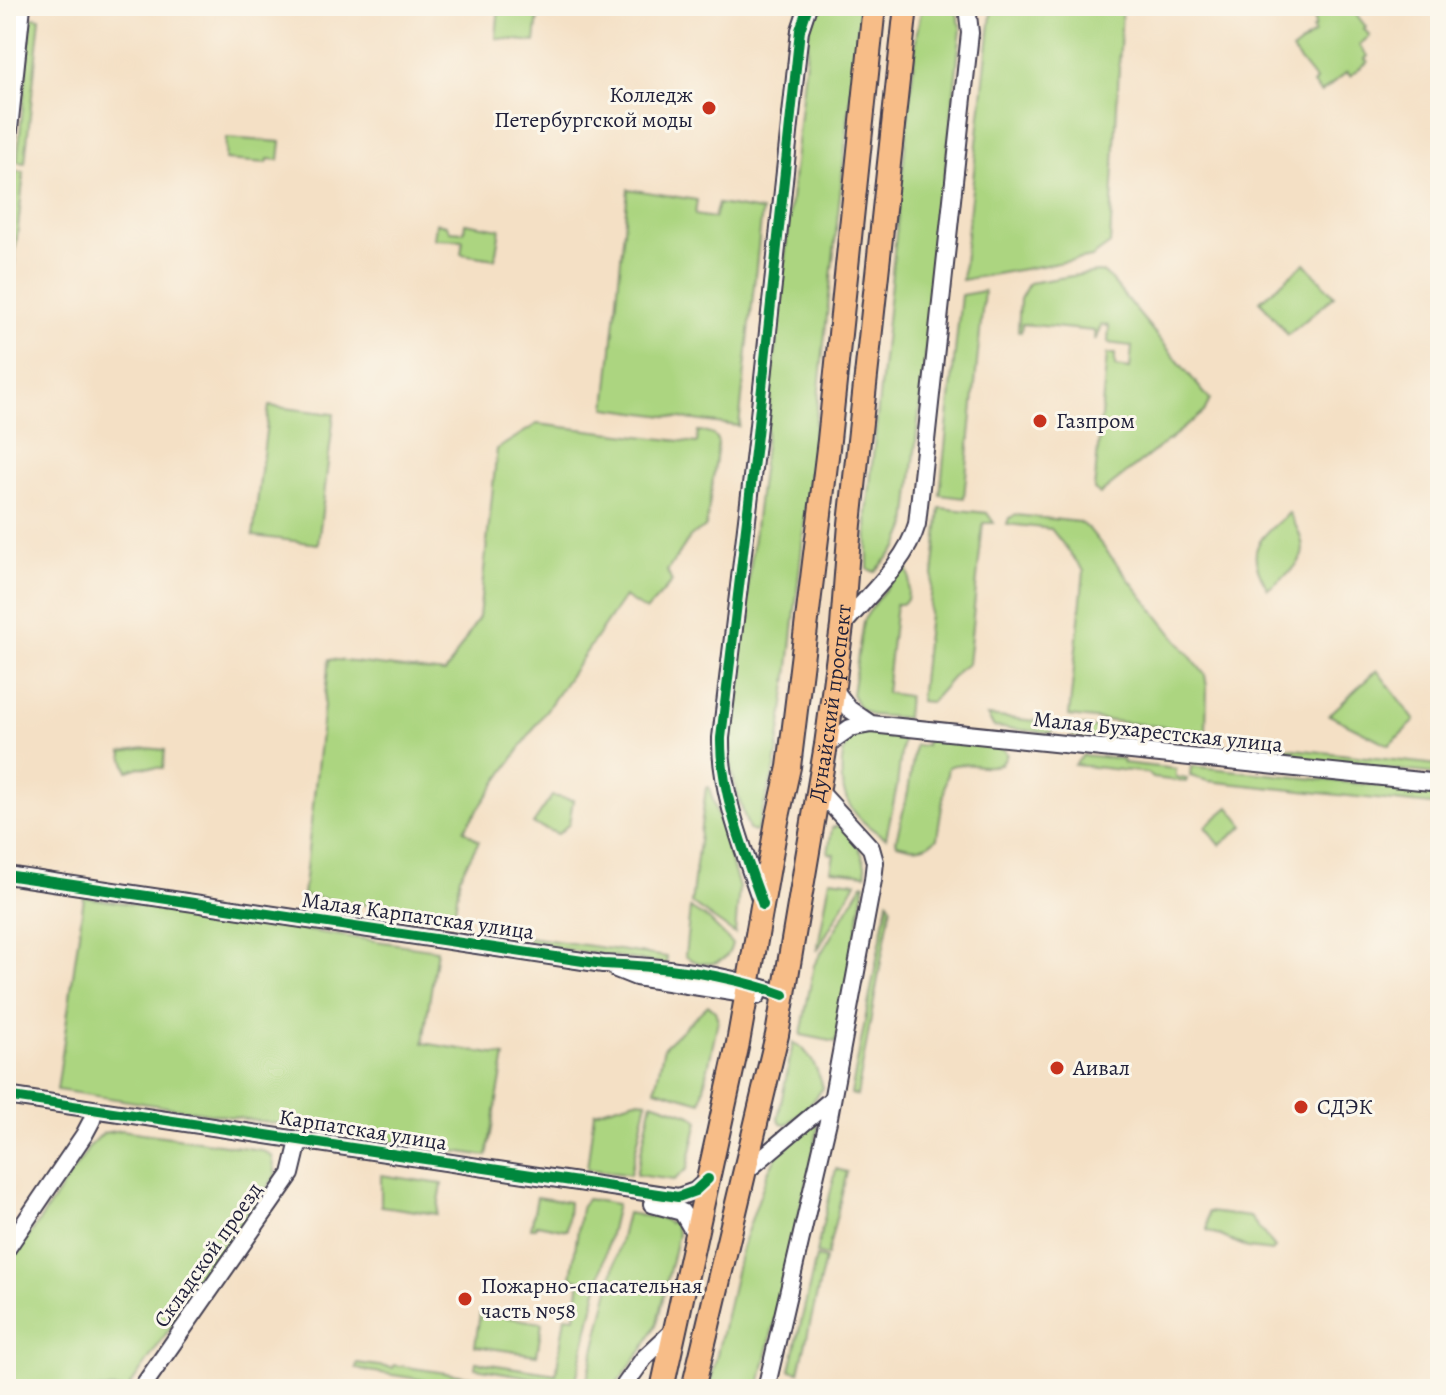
<svg xmlns="http://www.w3.org/2000/svg" width="1446" height="1395" viewBox="0 0 1446 1395" font-family="Alegreya,serif">
<style>
.green{fill:#acd580;stroke:#677c5e;stroke-width:2}
.lines{fill:none;stroke-linecap:round;stroke-linejoin:round}
.minor-casing{stroke:#423e50;stroke-width:20}
.major-casing{stroke:#423e50;stroke-width:26}
.minor{stroke:#fff;stroke-width:16}
.major{stroke:#f7bd88;stroke-width:22}
.cycleway-casing{stroke:#fbf7ec;stroke-width:15}
.cycleway{stroke:#00873e;stroke-width:10}
.poi-dot{fill:#c8321e;stroke:#fbf7ec;stroke-width:3}
.labels{text-anchor:middle;dominant-baseline:central;stroke-width:6;stroke-linejoin:round;paint-order:stroke}
.poi-label{font-size:22px;fill:#22223b;stroke:#fbf7ec;text-anchor:start}
.street-label{font-size:22px;fill:#22223b;stroke:#fbf7ec}
</style>
<rect width="100%" height="100%" fill="#fbf7ec"/>
<filter id="ink" filterUnits="userSpaceOnUse"><feTurbulence type="fractalNoise" baseFrequency=".0125" numOctaves="2"/><feDisplacementMap in="SourceGraphic" scale="16" xChannelSelector="R" yChannelSelector="G"/><feConvolveMatrix kernelMatrix="1 2 1 2 8 2 1 2 1" color-interpolation-filters="sRGB"/></filter>
<filter id="wash" filterUnits="userSpaceOnUse"><feTurbulence type="fractalNoise" baseFrequency=".006" numOctaves="4" result="noise"/><feDisplacementMap in="SourceGraphic" scale="32" xChannelSelector="R" yChannelSelector="G"/><feGaussianBlur stdDeviation="1.8" result="paint"/><feColorMatrix in="noise" values="0 0 0 0 0 0 0 0 0 0 0 0 0 0 0 0 0 1.4 0 .05"/><feComposite in="paint" operator="in"/></filter>
<g filter="url(#wash)">
<rect width="100%" height="100%" fill="#f4e0c5"/>
<!-- green -->
<path class="green" d="M499,6H539L535,42L496,38Z
M816,6H858L859,20L788,676L775,768L757,830L754,832L749,830C739,800 728,770 730,737L766,436L810,20Z
M922,6H955L961,29L907,525L898,547L875,572L868,569L867,514L917,31Z
M992,6L1122,8L1110,244L1092,257L962,280Z
M1309,6H1350L1366,27L1364,29L1370,36L1359,45L1368,56L1365,59L1368,62L1350,76L1347,72L1321,93L1313,84L1316,81L1292,51L1315,33L1312,29L1315,27L1314,18L1316,15Z
M32,17L40,18L25,163L17,162Z
M226,138L281,142L279,160L268,159L267,163L225,160Z
M16,171L24,172L7,329L6,268Z
M628,189L697,200L695,215L714,218L718,204L762,211L739,426L606,408Z
M436,223L446,225L450,231L464,232L465,223L500,229L495,259L461,254L463,240L434,239Z
M1305,263L1334,296L1288,335L1260,301Z
M1097,272L1104,273L1111,280L1210,400L1204,412L1100,494L1094,490L1107,354H1115V367L1130,369L1132,346L1108,343L1109,326L1101,325L1095,341L1094,331L1022,324L1021,332L1018,331L1020,299L1029,283Z
M984,291L964,498L940,495L961,295Z
M269,406L334,414L318,544L253,536Z
M537,424L697,443L698,431C707,432 717,433 718,444L706,527L691,536L667,571L672,582L646,611L624,597L464,830L479,841L460,876L454,917L303,896L329,659L445,673L479,617L497,449Z
M940,508L987,513L994,523H983L968,664L960,669L931,702L920,701Z
M1289,513C1314,557 1304,561 1268,589C1244,549 1257,540 1289,513Z
M1016,515L1079,522L1089,529L1205,675L1207,687L1206,732L1069,716L1084,571L1051,529L1007,524L1009,518Z
M907,568L910,577L907,600L902,604H896L886,693L908,696L906,718L871,715L859,707L852,694L863,621L878,598L902,569Z
M1377,670L1415,721L1389,745L1329,715Z
M987,716L1057,723L1051,733L994,727Z
M1069,725L1137,732L1136,743L1072,736Z
M862,732L903,736L897,786L886,838C853,819 836,796 843,755C846,741 849,737 862,732Z
M927,739L1000,746L1007,754L1002,763C985,772 966,759 948,767L937,838C924,851 913,848 897,844L896,840L908,792L915,745L926,746Z
M1268,746L1439,765L1436,774L1267,756Z
M145,748L165,750L163,768L140,767L128,771L122,752Z
M1083,755L1122,759L1123,763L1176,769V777L1187,779L1186,782L1153,778L1148,773L1075,765Z
M1191,766L1440,792V806L1208,781L1190,776Z
M709,787L739,888L735,934L691,903L706,788Z
M552,796L573,800L569,824L558,834L533,824Z
M1229,807L1244,826L1220,845L1205,827Z
M839,825C856,838 865,853 866,874L831,870L834,854L828,853L832,828Z
M830,879L856,882L817,951Z
M863,883L865,884L836,1042L801,1035L814,965Z
M84,897L437,950L423,1043L505,1056L487,1156L57,1090Z
M888,901L891,906L857,1096L851,1094Z
M690,908L709,920L732,943C728,967 702,968 685,956Z
M529,937L667,957L666,964L528,944Z
M708,1005L715,1011L718,1020L701,1102L655,1089L664,1047Z
M793,1043C809,1048 819,1073 823,1088L809,1106L786,1125L781,1124L778,1118Z
M636,1100L647,1101L630,1175L587,1169L594,1112Z
M652,1102L691,1115L698,1121L687,1169L674,1180L636,1175Z
M815,1123L818,1128L811,1163L759,1389H709L742,1246L768,1172L777,1155Z
M121,1130L261,1150L272,1156L276,1175L128,1389H6V1270L90,1146L103,1133Z
M836,1169L847,1172L827,1256L816,1253Z
M381,1175L442,1184L437,1214L381,1206Z
M537,1197L569,1202L567,1230L537,1224L536,1228H531Z
M587,1199L617,1204L574,1389H553L554,1381L475,1368L476,1362L556,1374L565,1316L575,1317L580,1280L571,1278L581,1208Z
M1208,1212L1250,1217L1275,1248L1272,1251L1248,1248L1207,1230Z
M627,1213L663,1219L669,1223L673,1221L678,1234L657,1323L643,1349L613,1389H585Z
M816,1257L825,1259L799,1372L790,1370Z
M480,1313L542,1323L537,1355L475,1346Z
M357,1363L393,1368L394,1365L413,1368L551,1389H479L356,1369Z"/>
</g>
<g filter="url(#ink)">
<g class="lines">
<!-- minor casing -->
<g class="minor-casing">
<path id="minor" d="M6,158L22,6
M842,626C868,595 906,563 917,524L970,33L967,6
M834,689L849,709L871,724
M826,745L850,728L871,724L1440,783
M6,875L603,964C663,966 727,974 784,995
M761,901C744,850 720,792 721,738L757,435L800,30L808,6
M616,969L636,977L757,996
M6,1096L678,1197L695,1191L708,1179
M744,1173L832,1099
M652,1204L682,1212L696,1236
M6,1250L84,1135L92,1120L93,1109
M141,1389L291,1174L299,1141
M622,1389L644,1358L675,1329
M766,1389L829,1117L873,880L875,862L871,848L819,791"/>
</g>
<!-- major casing -->
<g class="major-casing">
<g id="major">
<path d="M662,1389L738,1043L777,821L789,767L829,440L874,6"/>
<path id="s1" d="M693,1389L777,1035L826,745L842,626L850,524L906,6"/>
</g>
</g>
<!-- minor -->
<use href="#minor" class="minor"/>
<!-- major -->
<use href="#major" class="major"/>
<!-- cycleway casing -->
<g class="cycleway-casing">
<path id="cycleway" d="M6,875L603,964C663,966 727,974 784,995
M763,905C745,854 720,792 721,738L757,435L800,30L808,6
M6,1096L678,1197L695,1191L708,1179"/>
</g>
<!-- cycleway -->
<use href="#cycleway" class="cycleway"/>
</g>
</g>
<!-- markers -->
<g class="poi-dot">
<circle cx="709" cy="108" r="8"/>
<circle cx="1040" cy="421" r="8"/>
<circle cx="1057" cy="1068" r="8"/>
<circle cx="1301" cy="1107" r="8"/>
<circle cx="465" cy="1299" r="8"/>
</g>
<g class="labels">
<!-- poi labels -->
<g class="poi-label">
<text x="693" y="95" text-anchor="end">Колледж<tspan x="693" dy="25">Петербургской моды</tspan></text>
<text x="1056" y="421">Газпром</text>
<text x="1073" y="1068">Аивал</text>
<text x="1317" y="1107">СДЭК</text>
<text x="481" y="1286">Пожарно-спасательная<tspan x="481" dy="25">часть №58</tspan></text>
</g>
<!-- street labels -->
<g class="street-label">
<text stroke="none"><textPath href="#s1" startOffset="700">Дунайский проспект</textPath></text>
<text transform="translate(1158 732) rotate(6)">Малая Бухарестская улица</text>
<text transform="translate(418 916) rotate(8)">Малая Карпатская улица</text>
<text transform="translate(363 1130) rotate(9)">Карпатская улица</text>
<text transform="translate(208 1255) rotate(-55)">Складской проезд</text>
</g>
</g>
<!-- margin -->
<rect width="1446" height="1395" fill="none" stroke="#fbf7ec" stroke-width="32"/>
</svg>
